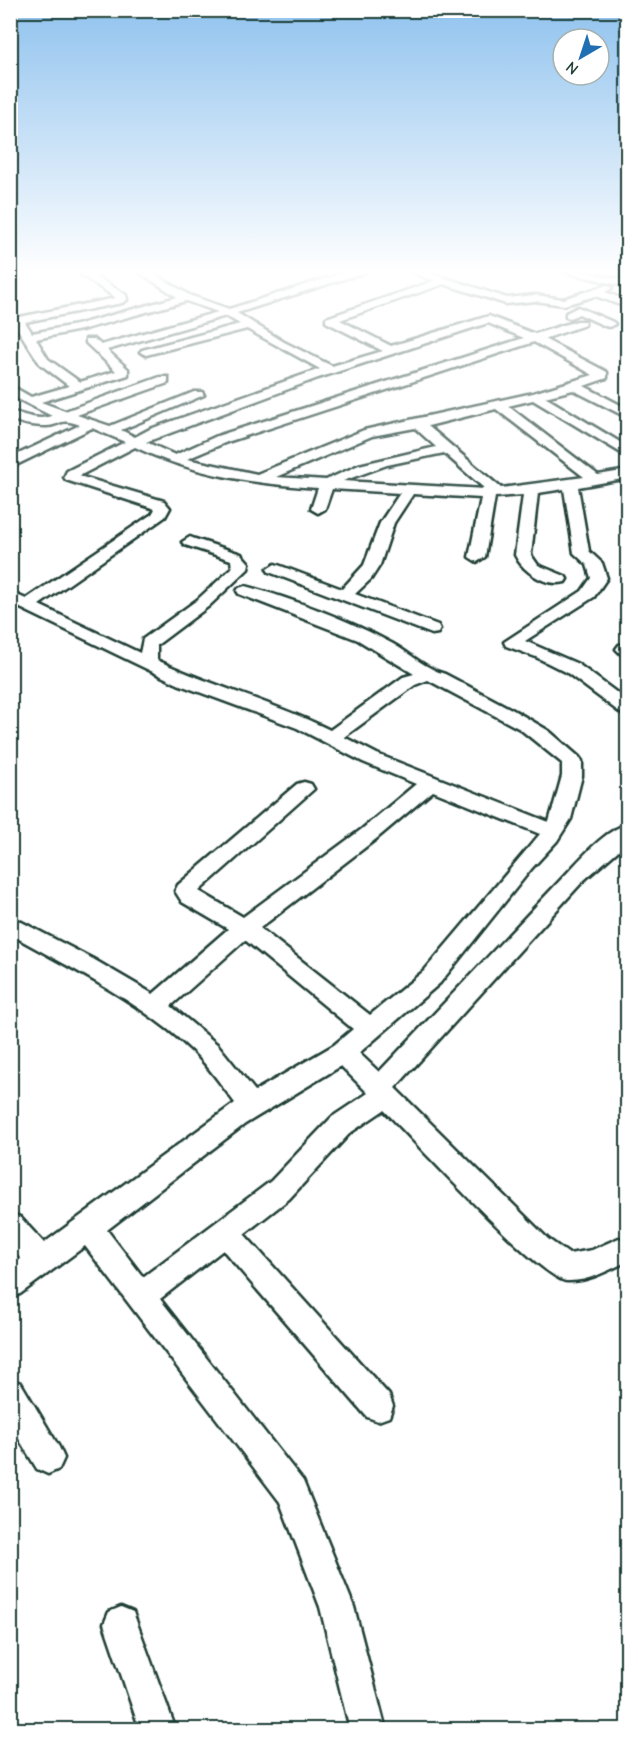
<svg xmlns="http://www.w3.org/2000/svg" width="638" height="1740" viewBox="0 0 638 1740" font-family="'Comic Neue',sans-serif">
<style>
.lines{fill:none;stroke-linecap:round;stroke-linejoin:round}
.minor-casing{stroke:#1f3d34;stroke-width:5}
.highway-casing{stroke:#1f3d34;stroke-width:4}
.minor{fill:#fff;fill-rule:evenodd}
.highway{fill:#faddab;fill-rule:evenodd}
</style>
<rect width="100%" height="100%" fill="#fff"/>
<filter id="ink" filterUnits="userSpaceOnUse"><feTurbulence type="fractalNoise" baseFrequency=".0167" numOctaves="2"/><feDisplacementMap in="SourceGraphic" scale="12" xChannelSelector="R" yChannelSelector="G"/><feConvolveMatrix kernelMatrix="1 2 1 2 8 2 1 2 1" color-interpolation-filters="sRGB"/></filter>
<g filter="url(#ink)">
<g class="lines">
<!-- minor casing -->
<g class="minor-casing">
<path id="minor" d="M74,270H86L126,295L127,300L122,303L25,322L32,333L76,325L177,297L136,270H148L189,295L229,309L353,270H367L366,272L237,313L284,342L332,366L383,351L326,322V318L434,281L407,270H421L507,298L535,295L563,299L607,285L612,288L605,292L628,301V308L595,296L564,305L535,301L506,304L444,284L340,320L391,346L489,316L535,334L577,321H585V325L544,339L607,372V378L584,386L628,409V418L573,390L545,397L628,447V457L533,400L508,406L598,475L628,470V478L578,487L589,551L602,563L607,578L594,597L525,641L578,664L628,701V715L622,714L566,672L536,657L506,646L504,642L582,591L591,578L587,565L574,553L564,489L538,493L531,555L538,565L565,576L567,579L565,582C546,587 523,572 515,555L523,495L495,497L485,557L477,562L469,557L481,498L413,494L394,523L380,565L371,579L355,594L438,625L440,629L438,633L432,634L269,572L267,569L275,564L281,566L342,589L364,565L380,523L400,493L332,489L325,509L318,513L311,509L318,488C255,484 193,475 135,447L79,476L164,501L170,508L165,517L39,605L140,653L143,639L197,600L232,568L231,560L185,545L182,542L190,537L195,539L241,554L249,563L248,569L209,606L157,645V660C213,687 274,702 330,730L403,677L414,674L358,640L239,594L237,591L239,588L245,586C291,598 351,621 393,644C411,654 426,669 445,674L515,711L549,731L579,757L582,761V776L571,819L557,841L532,868L440,983L359,1053L379,1072L570,870C585,854 606,830 628,824V842L584,880L395,1088L548,1239L569,1254L592,1250L619,1238L628,1241V1261C609,1270 588,1282 567,1281C542,1281 410,1136 384,1110L350,1133L289,1199L244,1234L389,1395L393,1406L389,1417L378,1421L367,1417L223,1250L160,1299L303,1481L354,1607L386,1730H350L320,1607L280,1502L85,1246L20,1294L10,1298V1267L21,1259L10,1247V1213L20,1217L44,1243L235,1103C222,1086 210,1068 195,1053C142,1002 74,970 10,934V916L93,959L153,994L228,929L182,902L175,891L178,885L297,784L304,782L311,784L314,789L199,891L243,917L362,829L416,784L363,762L297,728L180,685L10,603V592L26,599L152,514L155,509L66,480L64,477L67,471L125,442L92,428L10,468V458L80,425C58,417 64,425 46,426C33,426 22,424 10,419V411C25,415 38,421 52,416L10,395V385L31,397L69,386L40,364L12,320L14,318L116,298ZM186,301L218,312L101,345L94,339H86V343L116,371L80,382L48,359L36,339L81,330ZM226,316L240,324L142,350L140,352L146,355L247,329L320,369L150,429L135,437L121,430L204,395L202,392H194L110,426L77,415L168,383V377H160L65,411L41,402L128,375V369L107,350ZM488,323L524,338L217,436L175,455L146,442L318,378ZM534,342L593,375L533,393L364,430L257,474L187,459L227,442ZM496,409L584,477L501,488L428,426ZM415,428L436,447L359,465L326,480L276,477L372,436ZM444,453L485,489L343,481L387,465ZM428,680L520,729L562,763V776L549,822L377,754L344,737L415,685ZM433,791L540,834L424,971L370,1015L260,928L376,839ZM245,940L353,1029L334,1045L255,1091L218,1045L171,1006ZM341,1066L368,1093L332,1117L271,1181L143,1277L107,1230L245,1124Z
M556,270H574L628,281V287Z
M578,307L613,322L615,324L609,327L605,326L579,314L570,318L566,317V313Z
M625,644L628,645V656L622,655L616,649L619,645Z
M10,1379L21,1383L59,1447L64,1458L59,1469L48,1474L37,1469L10,1424Z
M121,1607L133,1612L176,1730H140L104,1624L109,1612Z"/>
</g>
<!-- highway casing -->
<g class="highway-casing">
<path id="highway" d="M617,270H628V275L620,273Z"/>
</g>
<!-- minor -->
<use href="#minor" class="minor"/>
<!-- highway -->
<use href="#highway" class="highway"/>
</g>
</g>
<!-- sky -->
<linearGradient id="sky" x2="0" y2="1"><stop stop-color="#8fc2ee"/><stop offset="0.53" stop-color="#fff"/><stop offset="1" stop-color="#fff" stop-opacity="0"/></linearGradient>
<rect width="638" height="513" fill="url(#sky)"/>
<!-- margin -->
<rect width="638" height="1740" fill="none" stroke="#fff" stroke-width="36"/>
<rect x="18" y="18" width="602" height="1704" fill="none" stroke="#1f3d34" stroke-width="2" filter="url(#ink)"/>
<!-- north arrow -->
<g transform="translate(581 57) rotate(219)"><circle r="28" fill="#ffffff" stroke="#a5b1ae" stroke-width="1.5"/>
<path d="M0-4.5L10 22L0 15L-10 22Z" fill="#1f6fb2"/>
<text y="-9" font-size="16" font-weight="bold" text-anchor="middle" fill="#1f3d34">N</text>
</g>
</svg>
